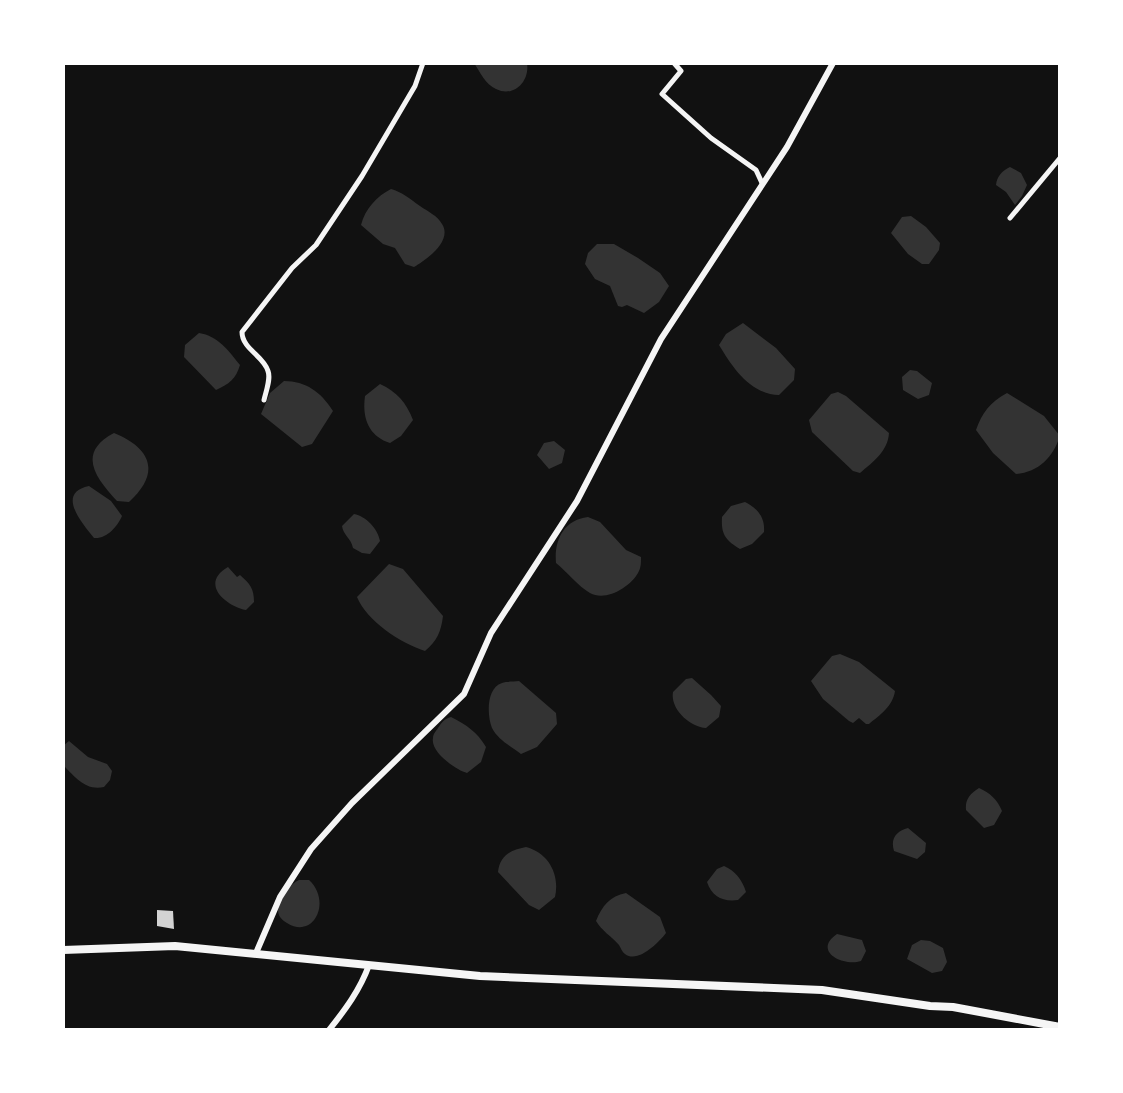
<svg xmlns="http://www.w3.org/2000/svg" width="1123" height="1093" viewBox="0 0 1123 1093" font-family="'IBM Plex Serif',serif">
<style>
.water{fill:#333}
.building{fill:#d3d3d3}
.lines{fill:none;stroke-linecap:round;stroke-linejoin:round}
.minor{stroke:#f5f5f5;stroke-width:5}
.tertiary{stroke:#f5f5f5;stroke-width:6}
.trunk{stroke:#f5f5f5;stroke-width:8}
</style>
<rect width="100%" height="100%" fill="#111"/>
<!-- water -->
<path class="water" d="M474,63H527C530,81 514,98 496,89C486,85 480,72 474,63Z
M1010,167L1021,173L1027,185L1022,196L1015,205L1006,192L996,185C997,176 1002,171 1010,167Z
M391,189C402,192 410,199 420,206C427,211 438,216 442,224C453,241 426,260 414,267L405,264L395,248L383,244L361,225C365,209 377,196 391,189Z
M911,216L926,227L940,243L939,250L929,264H922L908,254L891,233L902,217Z
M597,244H614L638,258L660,273L669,286L659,302L644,313L627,305L622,307L618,306L610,286L595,279L585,264L588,253Z
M743,323L776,348L795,369L794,380L779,395C750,394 733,368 719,345L726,334Z
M199,333C218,336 228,350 240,365C236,379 229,384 216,390L184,357L185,345Z
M910,370L917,371L932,383L929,395L918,399L903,390L902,377Z
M284,381C306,381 321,392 333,411L312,444L302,447L261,414L270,393Z
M380,384C397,392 406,402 413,420L401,436L390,443C368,436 362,417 365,396Z
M838,392L846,396L889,433C888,451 873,462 860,473L853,471L812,432L809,420L831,394Z
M1007,393L1044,416L1060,436C1053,457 1039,472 1016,474L993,453L976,430C982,413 990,402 1007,393Z
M114,433C153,449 160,474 129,502L117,501C96,478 76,453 114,433Z
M554,441L565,450L562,463L549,469L537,455L544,443Z
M89,486L111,501L122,516C117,527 107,539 94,538C83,524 55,493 89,486Z
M745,502C758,509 765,517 764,532L752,544L740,549C725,540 721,534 722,517L731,506Z
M354,514C366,516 378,529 380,541L370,554L362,553L353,548C351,538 343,535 342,526Z
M588,517L600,522L626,550L641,557C641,563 641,568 638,573C630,587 606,602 590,593C578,586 567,572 556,563C554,541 563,520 588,517Z
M389,564L403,569L443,616C441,632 437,641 425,651C400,643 367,621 357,597Z
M228,567L237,577L240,575C250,584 254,588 254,602L246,610C224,605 200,583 228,567Z
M840,654L859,662L895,691C893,706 880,715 869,724H866L859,718L853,723L849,721L823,699L811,681L832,656Z
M692,678L711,695L721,706L719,717L706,728C690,727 670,709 673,692L686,679Z
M519,681L556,713L557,724L537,747L521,754C512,747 498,740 492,728C487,716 486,688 502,683C507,681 514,682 519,681Z
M451,717C467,725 477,732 486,747L481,762L467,773C456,770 430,752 433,738C433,734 436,731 438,728C442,722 444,719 451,717Z
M69,741L88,757L107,764L112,771L110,780L104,787C86,791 76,778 64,766L63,746Z
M979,788C990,793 997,799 1002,811L994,825L984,828L966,810C965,799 970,794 979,788Z
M908,828L926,843L925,852L917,859L894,851C890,838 897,831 908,828Z
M526,847C549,853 560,875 555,897L539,910L529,905L498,872C500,855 511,850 526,847Z
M724,866C735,871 742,879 746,892L738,900C723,902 712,897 707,882L717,869Z
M299,880H309C332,901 314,940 287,923C280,919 276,913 279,905C282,896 290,884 299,880Z
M626,893L660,917L666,933C659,942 638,964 625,954C622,952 621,948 619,945C611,936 602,931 596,921C602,906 610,896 626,893Z
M837,934L862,940L866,951L861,961C843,967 812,951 837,934Z
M921,940L930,941L943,948L947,962L942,971L932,973L907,959L912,945Z"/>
<!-- building -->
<path class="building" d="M157,910L173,911L174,929L157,926Z"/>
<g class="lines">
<!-- minor -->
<path class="minor" d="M674,63L681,71L662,94L711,138L756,170L762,183
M1010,218L1060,158
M264,400C266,391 271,379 268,371C264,356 242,349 242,332L292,268L316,245L362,176L415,86L423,63"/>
<!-- tertiary -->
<path class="tertiary" d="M256,953L280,897L311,849L352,803L464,694L491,633L577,501L661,339L787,147L833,63
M329,1030C345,1010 360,990 369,965"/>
<!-- trunk -->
<path class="trunk" d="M63,950L175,946L480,976L822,990L930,1006L953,1007L1060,1027"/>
</g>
<!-- border -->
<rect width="1123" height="1093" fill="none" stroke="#ffffff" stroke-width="130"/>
</svg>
